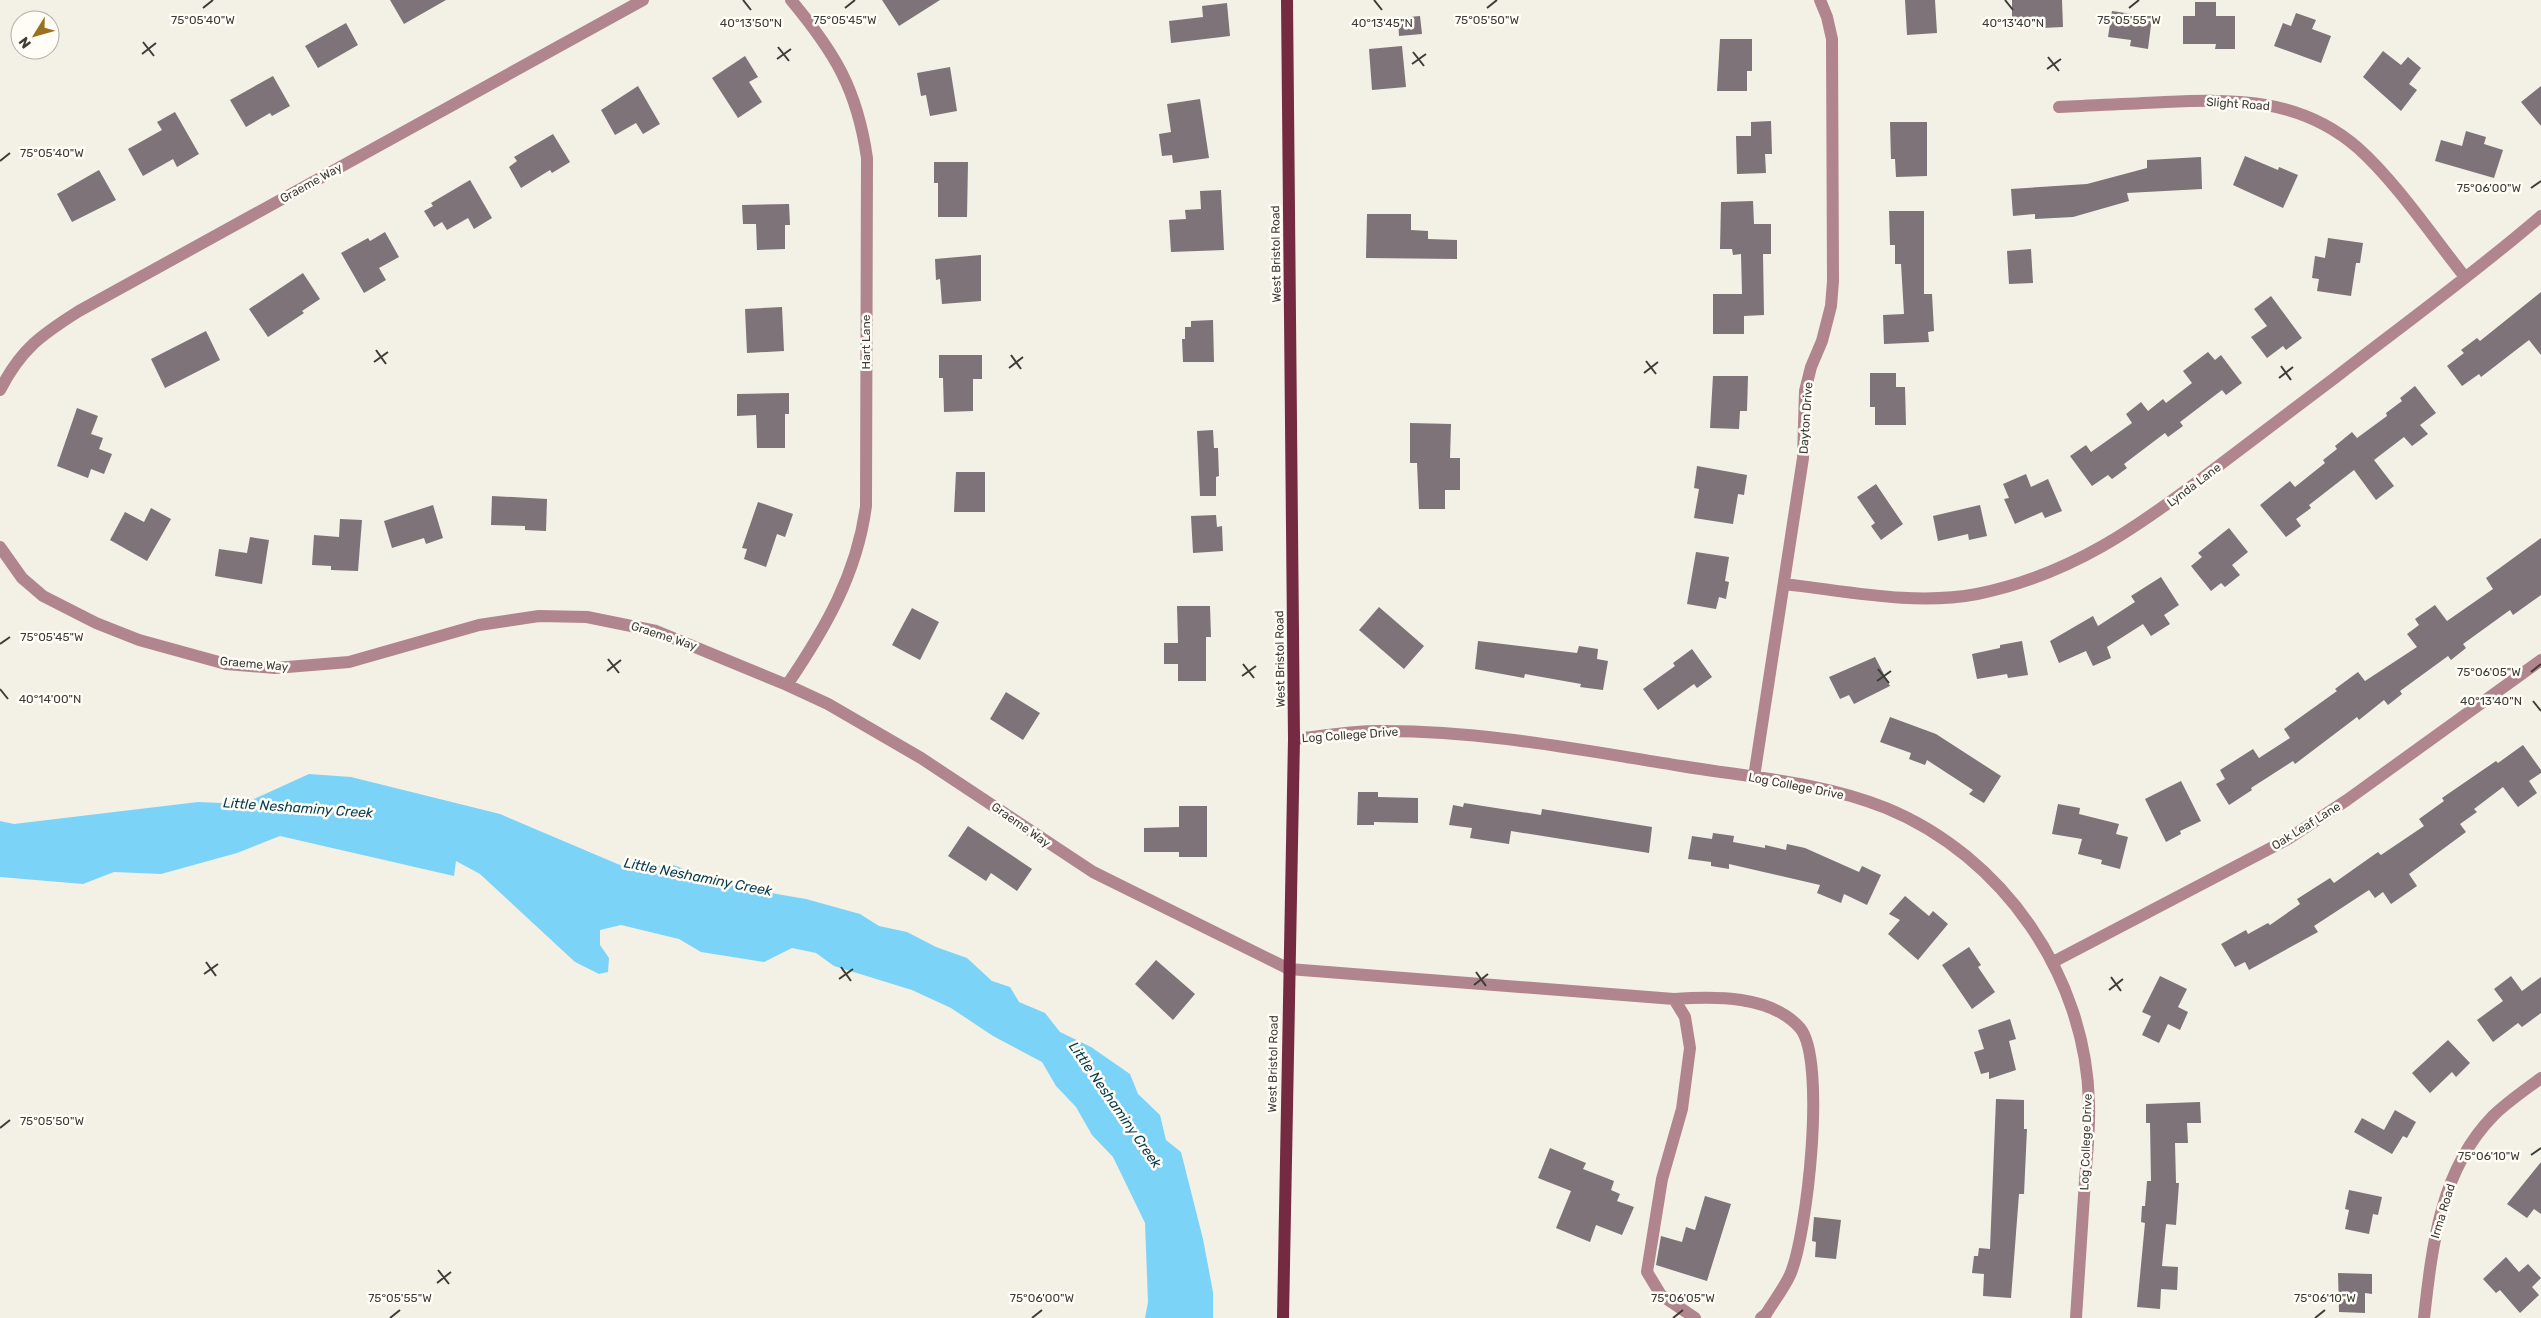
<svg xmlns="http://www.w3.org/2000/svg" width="2541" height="1318" viewBox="0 0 2541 1318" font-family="Rubik,sans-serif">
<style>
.water{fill:#7cd3f8}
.building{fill:#7d7378}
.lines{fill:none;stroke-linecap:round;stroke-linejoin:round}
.minor{stroke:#b1858e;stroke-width:12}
.major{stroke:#742b41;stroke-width:12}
.ticks{fill:none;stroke:#3d3c38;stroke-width:2}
.labels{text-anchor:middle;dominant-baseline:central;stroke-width:5;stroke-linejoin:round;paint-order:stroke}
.street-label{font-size:12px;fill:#3d3c38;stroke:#fffdf6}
.water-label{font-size:14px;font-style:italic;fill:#053c4f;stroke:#fffdf6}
.ticks-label{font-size:12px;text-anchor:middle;fill:#3d3c38;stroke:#fffdf6;stroke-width:5;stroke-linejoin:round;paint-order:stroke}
</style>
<rect width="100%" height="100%" fill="#f3f0e5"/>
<!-- water -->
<path class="water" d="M309,774L351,777L500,814L627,868L673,865L736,887L806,899L860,914L879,926L907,932L936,947L967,958L992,981L1010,987L1019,1002L1045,1013L1060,1032L1091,1047L1130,1074L1138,1094L1160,1115L1166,1140L1181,1152L1203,1239L1213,1292V1318H1145L1148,1302L1145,1223L1113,1157L1092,1135L1076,1107L1056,1086L1042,1062L993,1036L951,1008L912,990L834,966L816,953L792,948L764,962L701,952L679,939L621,925L600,930V945L609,958L608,972L599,974L575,962L480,874L456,861L454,876L280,836L237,853L161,874L114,872L83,884L0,877V821L14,824L198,802L243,804Z"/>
<!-- building -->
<path class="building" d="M390,0H446L404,24Z
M882,0H940L899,26Z
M1905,0H1935L1937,33L1907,35Z
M2012,0H2062L2063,27L2043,28V22L2012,23Z
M2195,2H2216V16H2235V49H2215L2216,44H2183V16H2195Z
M1227,3L1230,36L1171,43L1169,21L1203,17L1202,6Z
M2112,11L2152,17L2148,49L2130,46L2131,40L2108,37Z
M2296,13L2316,20L2312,29L2331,36L2321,63L2274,46L2283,23L2291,26Z
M1420,16L1422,34L1399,36L1398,18Z
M346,23L358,45L318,68L305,46Z
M1720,39H1752V71H1747V91H1717Z
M1402,46L1406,87L1372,90L1369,49Z
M2383,51L2401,65L2408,57L2421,68L2409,84L2417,90L2401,111L2363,77Z
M745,56L758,77L749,82L762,102L738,118L712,78Z
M950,67L957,111L930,116L926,95L921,96L917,73Z
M273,76L290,106L272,116L270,113L246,127L230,100Z
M638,86L660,124L643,134L636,123L615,135L601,110Z
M2541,86V126L2521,102Z
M1200,99L1209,158L1173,163L1172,155L1162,156L1159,134L1171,132L1167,104Z
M175,112L199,154L177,167L173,159L143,176L128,149L162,130L157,122Z
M1771,121L1772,154H1765L1766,173L1737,174L1736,136H1751V122Z
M1890,122H1927V176L1896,177L1895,159H1891Z
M2466,131L2486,137L2484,144L2503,150L2494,178L2435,161L2441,140L2462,146Z
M553,134L570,162L552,173L550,170L521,188L509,167L517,161L514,157Z
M2245,156L2278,170L2279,167L2298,175L2283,208L2233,185Z
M2201,157L2202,189L2127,193L2129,201L2073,217L2035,219V214L2013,216L2011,189L2087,184L2147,168V160Z
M934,162H968L967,217H938V183H934Z
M99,170L116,200L72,222L57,194Z
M470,180L492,218L474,229L468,218L447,230L442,222L434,227L424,211L433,206L431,203Z
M1221,190L1224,250L1171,252L1169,220L1186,219L1185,210L1201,209L1200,191Z
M1753,201L1754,224H1771V254H1763L1764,315L1744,316V334H1713V294H1742L1741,254L1733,255L1732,249H1720L1721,202Z
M789,204L790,225H785V249L757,250L756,224H743L742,205Z
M1889,211H1924V294H1932L1934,331L1928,332L1929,342L1884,344L1883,315L1904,314L1901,264H1895V245H1890Z
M1367,214H1411V230L1428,231V239L1457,240V259L1366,258Z
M385,232L399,257L379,268L386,280L364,293L341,253L368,238L370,241Z
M2328,238L2363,243L2360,263H2356L2351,296L2317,291L2319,279L2312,278L2315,256L2325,258Z
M2031,249L2033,283L2009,284L2007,251Z
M981,255V301L942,304L940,279L936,280L935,259Z
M303,273L320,299L302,311L304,313L268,337L249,309Z
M2541,292V355L2529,340L2481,377L2479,374L2462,386L2447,366L2464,353L2461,350L2477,338L2480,341Z
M2271,296L2302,338L2286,350L2283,346L2267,358L2251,337L2267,326L2254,309Z
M782,307L784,351L747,353L745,309Z
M1213,320L1214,362H1183L1182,339H1185V327H1191V321Z
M206,331L220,360L165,388L151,359Z
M2208,352L2215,360L2221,355L2242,383L2226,395L2222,390L2180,422L2183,426L2168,437L2165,433L2124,464L2127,468L2112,479L2108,475L2092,486L2070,456L2086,445L2091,452L2132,423L2126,414L2141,402L2148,411L2163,399L2166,403L2192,383L2183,371Z
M939,355H982V379H973V411L944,412L943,378H939Z
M1870,373H1896V387H1905L1906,425H1875V407H1870Z
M1713,376H1748L1747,411H1740L1739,429L1710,428Z
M2415,386L2436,413L2420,425L2428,434L2412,446L2404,437L2374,460L2394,486L2376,500L2354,470L2309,505L2311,508L2296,519L2301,526L2286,537L2260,505L2290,481L2295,487L2325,463L2323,460L2337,449L2335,446L2352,432L2357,438L2387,416L2386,413L2402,401L2400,398Z
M789,393V414H785V448H757L756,415L737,416V394Z
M77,408L98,416L91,434L103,438L99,449L112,454L104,474L91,469L88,478L57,466Z
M1410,423L1451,424L1450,458H1460V490H1445V509H1419L1417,463H1410Z
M1213,430L1214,448H1218L1219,476L1216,477V496H1200L1197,431Z
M1697,466L1747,475L1744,495L1738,494L1733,524L1694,518L1699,489L1694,488Z
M956,472H985V512H954Z
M2026,474L2031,487L2048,479L2062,511L2045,518L2042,512L2015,524L2004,499L2009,498L2003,484Z
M1876,484L1903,524L1881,540L1871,526L1875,523L1857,497Z
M492,496L547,499L546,531L525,530V526L491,525Z
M758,502L793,514L785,537L777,534L766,567L744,559L747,549L742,548Z
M433,505L443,538L426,544L424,538L392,548L384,521Z
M1980,505L1987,536L1969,540L1968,534L1938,541L1933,516Z
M151,508L171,519L147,561L110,540L125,512L144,522Z
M1216,515L1217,527L1222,526L1223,551L1193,553L1191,516Z
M340,519L362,520L358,571L331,570V566L312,565L314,535L339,537Z
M2229,528L2248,552L2232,565L2240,575L2225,587L2221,583L2211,591L2191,566L2202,557L2198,553Z
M250,537L269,540L262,584L215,576L219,549L247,553Z
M2541,538V595L2513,615L2510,610L2463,644L2466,648L2451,660L2448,656L2400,691L2402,694L2388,705L2384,700L2359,720L2357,717L2295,764L2293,761L2251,788L2252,790L2229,805L2216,784L2225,779L2220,770L2253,749L2259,758L2290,738L2284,729L2337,691L2335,689L2358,672L2365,681L2417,647L2407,634L2419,625L2415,619L2435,605L2447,621L2493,589L2486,578Z
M1696,552L1729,557L1725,581L1729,582L1726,599L1719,597L1716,609L1687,604Z
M2161,577L2179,605L2164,615L2170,624L2151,636L2143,624L2107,647L2111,658L2093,666L2086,651L2059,663L2050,641L2093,616L2098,626L2135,602L2131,596Z
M1177,606H1210L1211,637H1206V681H1178V664H1164V643H1178Z
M1379,607L1424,646L1404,669L1359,630Z
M912,608L939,622L920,660L892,645Z
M1478,641L1577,653L1579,646L1598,649L1597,659L1608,661L1603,690L1580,687L1581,684L1525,674L1524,678L1475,669Z
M2022,641L2028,675L2008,678L2007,674L1977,679L1972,654L2000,648V645Z
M1692,649L1712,677L1697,688L1694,684L1658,710L1643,689L1675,666L1673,663Z
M1875,657L1890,686L1854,704L1849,695L1840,699L1829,677Z
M1006,692L1040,713L1023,740L990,719Z
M1890,717L1936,734L2001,776L1984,803L1969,794L1973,790L1927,760L1925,765L1909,759L1911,753L1880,742Z
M2523,745L2541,770V773L2529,781L2537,793L2518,807L2503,787L2474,809L2477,812L2460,824L2466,832L2409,874L2417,886L2391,904L2383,892L2375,898L2369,890L2314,926L2318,932L2249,970L2245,962L2235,967L2221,944L2246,930L2248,934L2268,923L2270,925L2300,904L2297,899L2330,878L2334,883L2378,852L2381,855L2424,826L2419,819L2444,801L2442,798L2496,761L2498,763Z
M2181,781L2201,821L2180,831L2181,834L2166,842L2145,799Z
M1358,792H1378V797L1418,798V823L1374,822V825H1357Z
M1464,803L1541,815L1542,809L1652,827L1649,853L1511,831L1509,844L1470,838L1472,828L1449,825L1453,805L1463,807Z
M2058,804L2080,808L2079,814L2119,824L2116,834L2128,837L2120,869L2101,864L2102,860L2078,854L2082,839L2052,834Z
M1179,806H1207V857H1179V852H1144V828L1179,827Z
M968,826L1032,869L1017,891L991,873L986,881L948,856Z
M1713,833L1734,836L1733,842L1765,848V845L1786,850L1787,844L1805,848L1859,872L1862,866L1881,875L1867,905L1844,894L1841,903L1817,893L1820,885L1729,864V869L1711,866V862L1688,859L1692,836L1712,839Z
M1905,896L1929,916L1933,911L1948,924L1918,960L1888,934L1900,920L1889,914Z
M1969,947L1981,965L1978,967L1995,992L1972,1009L1942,965Z
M1156,960L1195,994L1173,1020L1135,984Z
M2160,976L2187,989L2178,1007L2188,1012L2180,1030L2168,1024L2159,1043L2142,1035L2151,1016L2142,1012Z
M2511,976L2522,991L2541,977V1013L2522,1027L2518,1023L2493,1042L2477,1020L2503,1001L2494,989Z
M2010,1019L2016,1039L2009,1041L2016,1070L1989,1079V1072L1981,1074L1974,1052L1984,1049L1978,1030Z
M2448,1040L2470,1063L2456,1077L2452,1072L2430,1093L2412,1073Z
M1996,1099L2024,1100V1129H2027L2024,1194H2019L2011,1298L1983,1296L1984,1274L1972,1273L1974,1256H1978L1979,1248L1990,1249Z
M2200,1102L2201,1123H2187L2188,1143H2175L2176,1183H2179L2176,1225L2166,1224L2162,1266L2178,1267L2177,1290L2161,1289L2160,1309L2137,1307L2145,1223L2141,1222L2142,1206H2145L2147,1181H2151L2150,1123H2146V1104Z
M2395,1110L2416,1122L2407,1138L2403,1136L2392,1154L2354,1132L2362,1118L2384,1130Z
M1550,1148L1586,1163L1583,1169L1614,1181L1611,1190L1620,1194L1617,1201L1634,1207L1622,1235L1596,1225L1590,1242L1556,1228L1571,1191L1538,1178Z
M2541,1162V1214L2534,1209L2527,1218L2507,1204Z
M2349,1190L2382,1197L2378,1215L2373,1214L2369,1234L2345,1229L2349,1210L2345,1209Z
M1705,1196L1731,1204L1707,1281L1656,1265L1661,1236L1682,1242L1686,1227L1695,1230Z
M1814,1217L1841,1220L1836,1259L1815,1257L1816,1242L1812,1241Z
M2506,1257L2519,1272L2528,1264L2541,1278L2532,1287L2539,1295L2520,1313L2500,1290L2496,1293L2483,1279Z
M2338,1273L2372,1274V1294L2365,1293V1313L2339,1312Z"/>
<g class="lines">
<!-- minor -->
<path class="minor" d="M2059,107C2094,105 2129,104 2165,102C2236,99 2301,98 2358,148C2396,182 2433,237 2465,277
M0,390C21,349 41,335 79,311L643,0
M0,547L22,578L43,596L96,623L139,640L226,664L275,668L349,662L479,625L539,616L587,617L656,631L787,685L828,704L921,758L1093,872L1289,969L1674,999C1714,996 1771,995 1800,1028C1827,1060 1807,1237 1790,1275C1784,1288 1774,1301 1766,1314L1761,1318
M1784,584C1847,591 1914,606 1977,594C2071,575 2138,527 2213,470C2254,439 2295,408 2336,377C2404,324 2475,273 2541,216
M787,685C825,629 857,574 866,506L867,158C857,89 835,53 791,0
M1294,739C1322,736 1350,731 1378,731C1480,730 1581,750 1681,766C1749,777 1822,782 1886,808C2003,856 2086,976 2089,1103C2090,1128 2087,1155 2085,1180C2082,1226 2079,1272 2076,1318
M1754,777L1803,458L1805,391L1811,367L1822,341L1831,306L1833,281L1832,39L1827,17L1820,0
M2053,962L2288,839L2347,800L2541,660
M1674,999L1685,1017L1690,1048L1682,1109L1662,1179L1647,1272L1661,1295L1695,1318
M2424,1318C2432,1247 2440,1170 2493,1116C2507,1102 2525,1090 2541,1078"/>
<!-- major -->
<path class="major" d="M1283,1318L1294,739L1287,0"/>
</g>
<!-- ticks -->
<path class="ticks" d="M743,0L751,10M1374,0L1382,10M2005,0L2013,10M203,8L213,0M845,8L855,0M1487,8L1497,0M2129,8L2139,0M143,42L154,56M778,47L789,61M1413,52L1424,66M142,54L156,43M2048,57L2059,71M777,59L791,49M1412,64L1426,54M2047,69L2061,59M0,161L10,153M2531,188L2541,181M376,350L386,364M1011,355L1021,369M1646,361L1656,374M374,362L388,352M2281,366L2291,380M1009,368L1023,357M1644,373L1658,362M2279,378L2293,367M0,644L10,637M608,659L619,673M1243,664L1254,678M1878,669L1889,683M607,671L621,660M2531,672L2541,664M1242,676L1256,666M1877,681L1891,671M0,689L8,699M2533,701L2541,711M206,962L216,976M841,967L851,981M1476,972L1486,986M204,974L218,964M2111,977L2121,991M839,979L853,969M1474,985L1488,974M2109,990L2123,979M0,1128L10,1120M2531,1155L2541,1148M438,1270L449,1284M437,1283L451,1272M390,1318L400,1310M1032,1318L1042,1310M1673,1318L1683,1310M2315,1318L2325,1310"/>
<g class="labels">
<!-- street labels -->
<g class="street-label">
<text transform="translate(2238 104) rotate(4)">Slight Road</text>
<text transform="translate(311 183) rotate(-29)">Graeme Way</text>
<text transform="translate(1276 254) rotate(-91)">West Bristol Road</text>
<text transform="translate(866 342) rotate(-90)">Hart Lane</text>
<text transform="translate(1806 418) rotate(-86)">Dayton Drive</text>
<text transform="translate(2194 485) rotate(-37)">Lynda Lane</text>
<text transform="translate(664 636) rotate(18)">Graeme Way</text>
<text transform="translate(1280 659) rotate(-91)">West Bristol Road</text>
<text transform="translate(254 664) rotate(5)">Graeme Way</text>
<text transform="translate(1350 735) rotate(-4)">Log College Drive</text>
<text transform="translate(1796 786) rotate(11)">Log College Drive</text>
<text transform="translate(1021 825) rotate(35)">Graeme Way</text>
<text transform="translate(2306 826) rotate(-32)">Oak Leaf Lane</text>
<text transform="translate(1273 1064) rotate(-89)">West Bristol Road</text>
<text transform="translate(2086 1142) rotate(-88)">Log College Drive</text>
<text transform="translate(2443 1211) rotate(-73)">Irma Road</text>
</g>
<!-- water labels -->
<g class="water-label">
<text transform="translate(298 808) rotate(4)">Little Neshaminy Creek</text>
<text transform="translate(698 877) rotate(11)">Little Neshaminy Creek</text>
<text transform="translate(1115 1105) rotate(55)">Little Neshaminy Creek</text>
</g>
</g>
<g class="ticks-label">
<text x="1487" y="24">75°05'50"W</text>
<text x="203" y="24">75°05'40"W</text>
<text x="845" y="24">75°05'45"W</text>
<text x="2129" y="24">75°05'55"W</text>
<text x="1382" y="27">40°13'45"N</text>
<text x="2013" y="27">40°13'40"N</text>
<text x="751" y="27">40°13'50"N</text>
<text x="52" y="157">75°05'40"W</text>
<text x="2489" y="192">75°06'00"W</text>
<text x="52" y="641">75°05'45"W</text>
<text x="2489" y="676">75°06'05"W</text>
<text x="50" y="703">40°14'00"N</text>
<text x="2491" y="705">40°13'40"N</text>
<text x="52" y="1125">75°05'50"W</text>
<text x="2489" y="1160">75°06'10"W</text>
<text x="400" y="1302">75°05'55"W</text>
<text x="1042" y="1302">75°06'00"W</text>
<text x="1683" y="1302">75°06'05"W</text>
<text x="2325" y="1302">75°06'10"W</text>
</g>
<!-- north arrow -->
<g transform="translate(35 35) rotate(233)"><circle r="24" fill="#fffdf6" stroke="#b1b0aa"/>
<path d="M0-4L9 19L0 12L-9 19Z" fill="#9a711e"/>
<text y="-8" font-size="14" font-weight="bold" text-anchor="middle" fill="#3d3c38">N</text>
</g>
</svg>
